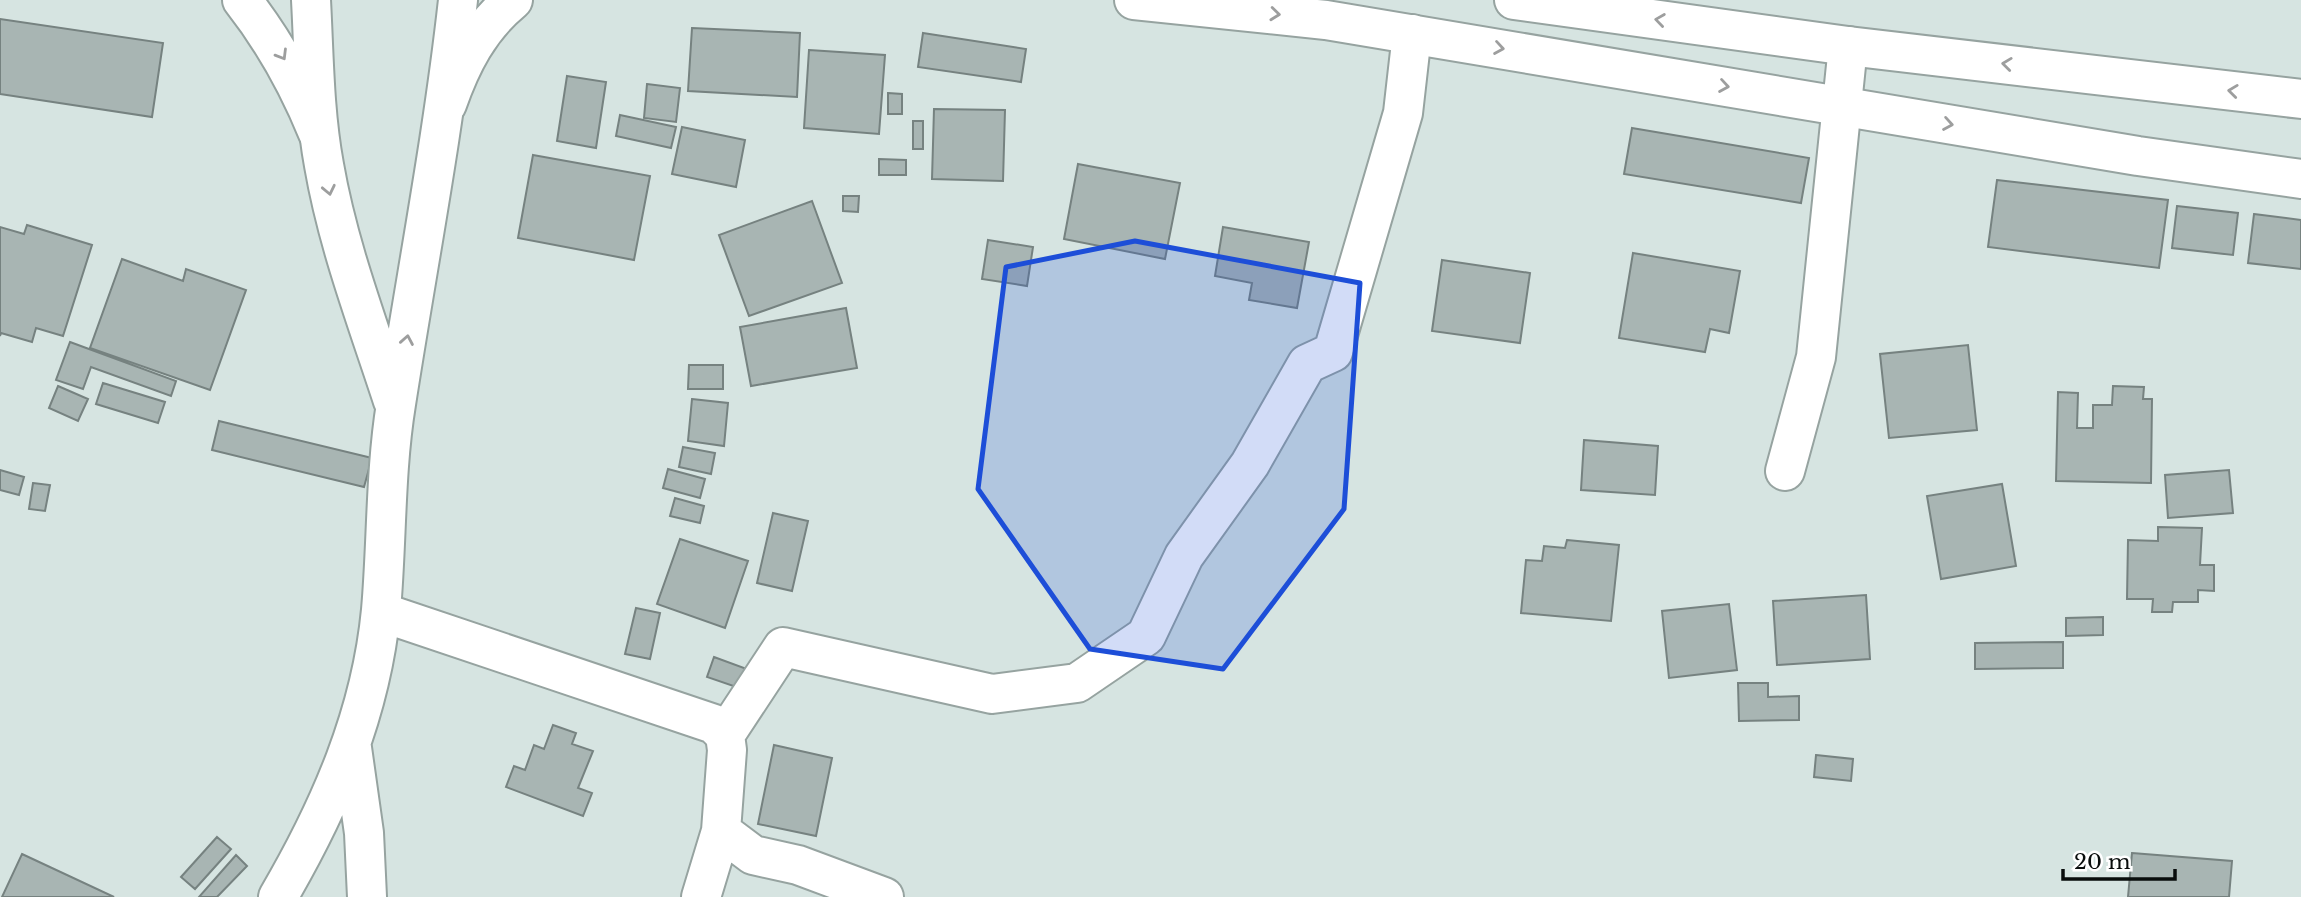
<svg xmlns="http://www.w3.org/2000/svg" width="2301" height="897" viewBox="0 0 2301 897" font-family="'Libre Baskerville',serif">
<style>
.building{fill:#a8b5b3;stroke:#768280;stroke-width:2}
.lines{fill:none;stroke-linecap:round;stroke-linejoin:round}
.minor-casing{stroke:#96a3a0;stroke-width:42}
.major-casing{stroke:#96a3a0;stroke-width:42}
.minor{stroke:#fff;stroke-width:38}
.major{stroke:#fff;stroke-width:38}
.oneway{stroke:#9d9e9e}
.marked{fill:#1d4ed8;fill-opacity:0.2;stroke:#1d4ed8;stroke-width:5;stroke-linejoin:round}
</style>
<rect width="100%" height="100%" fill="#d6e4e1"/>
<!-- building -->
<path class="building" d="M0,19L163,43L152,117L0,94Z
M692,28L800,33L797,97L688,91Z
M923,33L1026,49L1021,82L918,67Z
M809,50L885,55L879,134L804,128Z
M567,76L606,82L596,148L557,141Z
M647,84L680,88L676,122L644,118Z
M888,93L902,94V114H888Z
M934,109L1005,110L1003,181L932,179Z
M620,115L676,127L671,148L616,136Z
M913,121H923V149H913Z
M682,127L745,140L736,187L672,174Z
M1632,128L1809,158L1801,203L1624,174Z
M533,155L650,176L634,260L518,238Z
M879,159L906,160V175H879Z
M1078,164L1180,183L1165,259L1064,239Z
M1997,180L2168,200L2159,268L1988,247Z
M843,196H859L858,212L843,211Z
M812,201L842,283L749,316L719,235Z
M2177,206L2238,213L2233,255L2172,248Z
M2254,214L2301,220V269L2248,263Z
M27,225L92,245L63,336L36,328L32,342L1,333L0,336V227L24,234Z
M1223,227L1309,242L1297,308L1249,300L1252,283L1215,276Z
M988,240L1033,247L1027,286L982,279Z
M1633,253L1740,271L1729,333L1710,329L1705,352L1619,338Z
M122,259L183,281L186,269L246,290L210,390L90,348Z
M1442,260L1530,273L1520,343L1432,331Z
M846,308L857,368L751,386L740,327Z
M70,342L176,381L171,396L91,367L83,389L56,380Z
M1968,345L1977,430L1889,438L1880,354Z
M689,365H723V389H688Z
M103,383L165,402L158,423L96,404Z
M58,386L88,399L78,421L49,408Z
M2113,386L2144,387L2143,399H2152L2151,483L2056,481L2058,392L2078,393L2077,428H2093V405H2112Z
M692,399L728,403L724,446L688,441Z
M219,421L372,458L364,487L212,450Z
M1584,440L1658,446L1655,495L1581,490Z
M683,447L715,453L711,474L679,467Z
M668,469L705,479L700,498L663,488Z
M0,470L24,477L19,495L0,490Z
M2229,470L2233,513L2168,518L2165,475Z
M33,483L50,485L45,511L29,509Z
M2002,484L2016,566L1941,579L1927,496Z
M675,498L704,506L700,523L670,516Z
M773,513L808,521L792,591L757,583Z
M2158,527L2202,528L2200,565H2214V591L2198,590V602H2173L2172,612H2152L2153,599H2127L2128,540L2158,541Z
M680,539L748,561L725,628L657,604Z
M1567,540L1619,545L1611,621L1521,613L1526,560L1542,561L1544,546L1565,548Z
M1866,595L1870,659L1777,665L1773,601Z
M1729,604L1737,670L1669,678L1662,611Z
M636,608L660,613L650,659L625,654Z
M2103,617V635L2066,636V618Z
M2063,642V668L1975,669V643Z
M714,657L755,672L748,691L707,677Z
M1738,683H1768V697L1799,696V720L1739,721Z
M553,725L576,733L572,744L593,751L578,788L592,793L583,816L506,787L514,766L525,770L534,745L544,749Z
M774,745L832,758L816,836L758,824Z
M1816,755L1853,759L1851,781L1814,777Z
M217,837L231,849L195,889L181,877Z
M2132,853L2232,861L2229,897H2128Z
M22,854L114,897H2Z
M236,855L247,866L217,897H199Z"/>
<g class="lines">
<!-- minor casing -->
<g class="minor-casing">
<path id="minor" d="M311,0C314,55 314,111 324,165C338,246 368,324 393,401
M1785,471L1816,357L1848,46
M381,612L714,724L725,735L727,750L721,831L701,897
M725,735L783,647L992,694L1077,683L1146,636L1184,556L1250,464L1307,364L1333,352L1403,113L1412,34
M352,748L364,833L367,897
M721,831L753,855L798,865L884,897
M278,897C330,808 371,714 381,610C387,542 385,471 396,404C417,269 443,136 458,0"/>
</g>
<!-- major casing -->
<g class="major-casing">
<path id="major" d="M242,0C275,42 298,84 318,133
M1134,0L1326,20L2138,156L2301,179
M1514,0L1848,46L2301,99
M447,104C461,64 479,28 513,0"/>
</g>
<!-- minor -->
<use href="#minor" class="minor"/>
<!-- major -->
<use href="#major" class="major"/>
</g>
<!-- one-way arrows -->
<defs><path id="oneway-chevron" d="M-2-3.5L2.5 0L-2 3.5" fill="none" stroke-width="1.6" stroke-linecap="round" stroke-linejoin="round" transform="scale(1.75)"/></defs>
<g class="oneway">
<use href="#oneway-chevron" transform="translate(1275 14) rotate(6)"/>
<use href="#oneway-chevron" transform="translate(1660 20) rotate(-172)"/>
<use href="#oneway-chevron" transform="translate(1499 48) rotate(9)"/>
<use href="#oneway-chevron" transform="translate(282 55) rotate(59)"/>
<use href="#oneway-chevron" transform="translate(2007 64) rotate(-173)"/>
<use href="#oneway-chevron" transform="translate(1724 86) rotate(9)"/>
<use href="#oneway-chevron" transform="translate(2233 91) rotate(-173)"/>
<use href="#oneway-chevron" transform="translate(1948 124) rotate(10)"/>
<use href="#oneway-chevron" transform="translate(329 190) rotate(78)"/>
<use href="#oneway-chevron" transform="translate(407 340) rotate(-80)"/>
</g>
<!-- marked area -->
<path class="marked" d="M1135,241L1360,283L1344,509L1223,669L1090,649L978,489L1006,267Z"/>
<!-- scale -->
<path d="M2063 869v10h112v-10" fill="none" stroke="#090d0c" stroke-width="3.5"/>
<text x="2074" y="869" font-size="21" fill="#090d0c" stroke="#ffffff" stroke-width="5" paint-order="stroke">20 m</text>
</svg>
